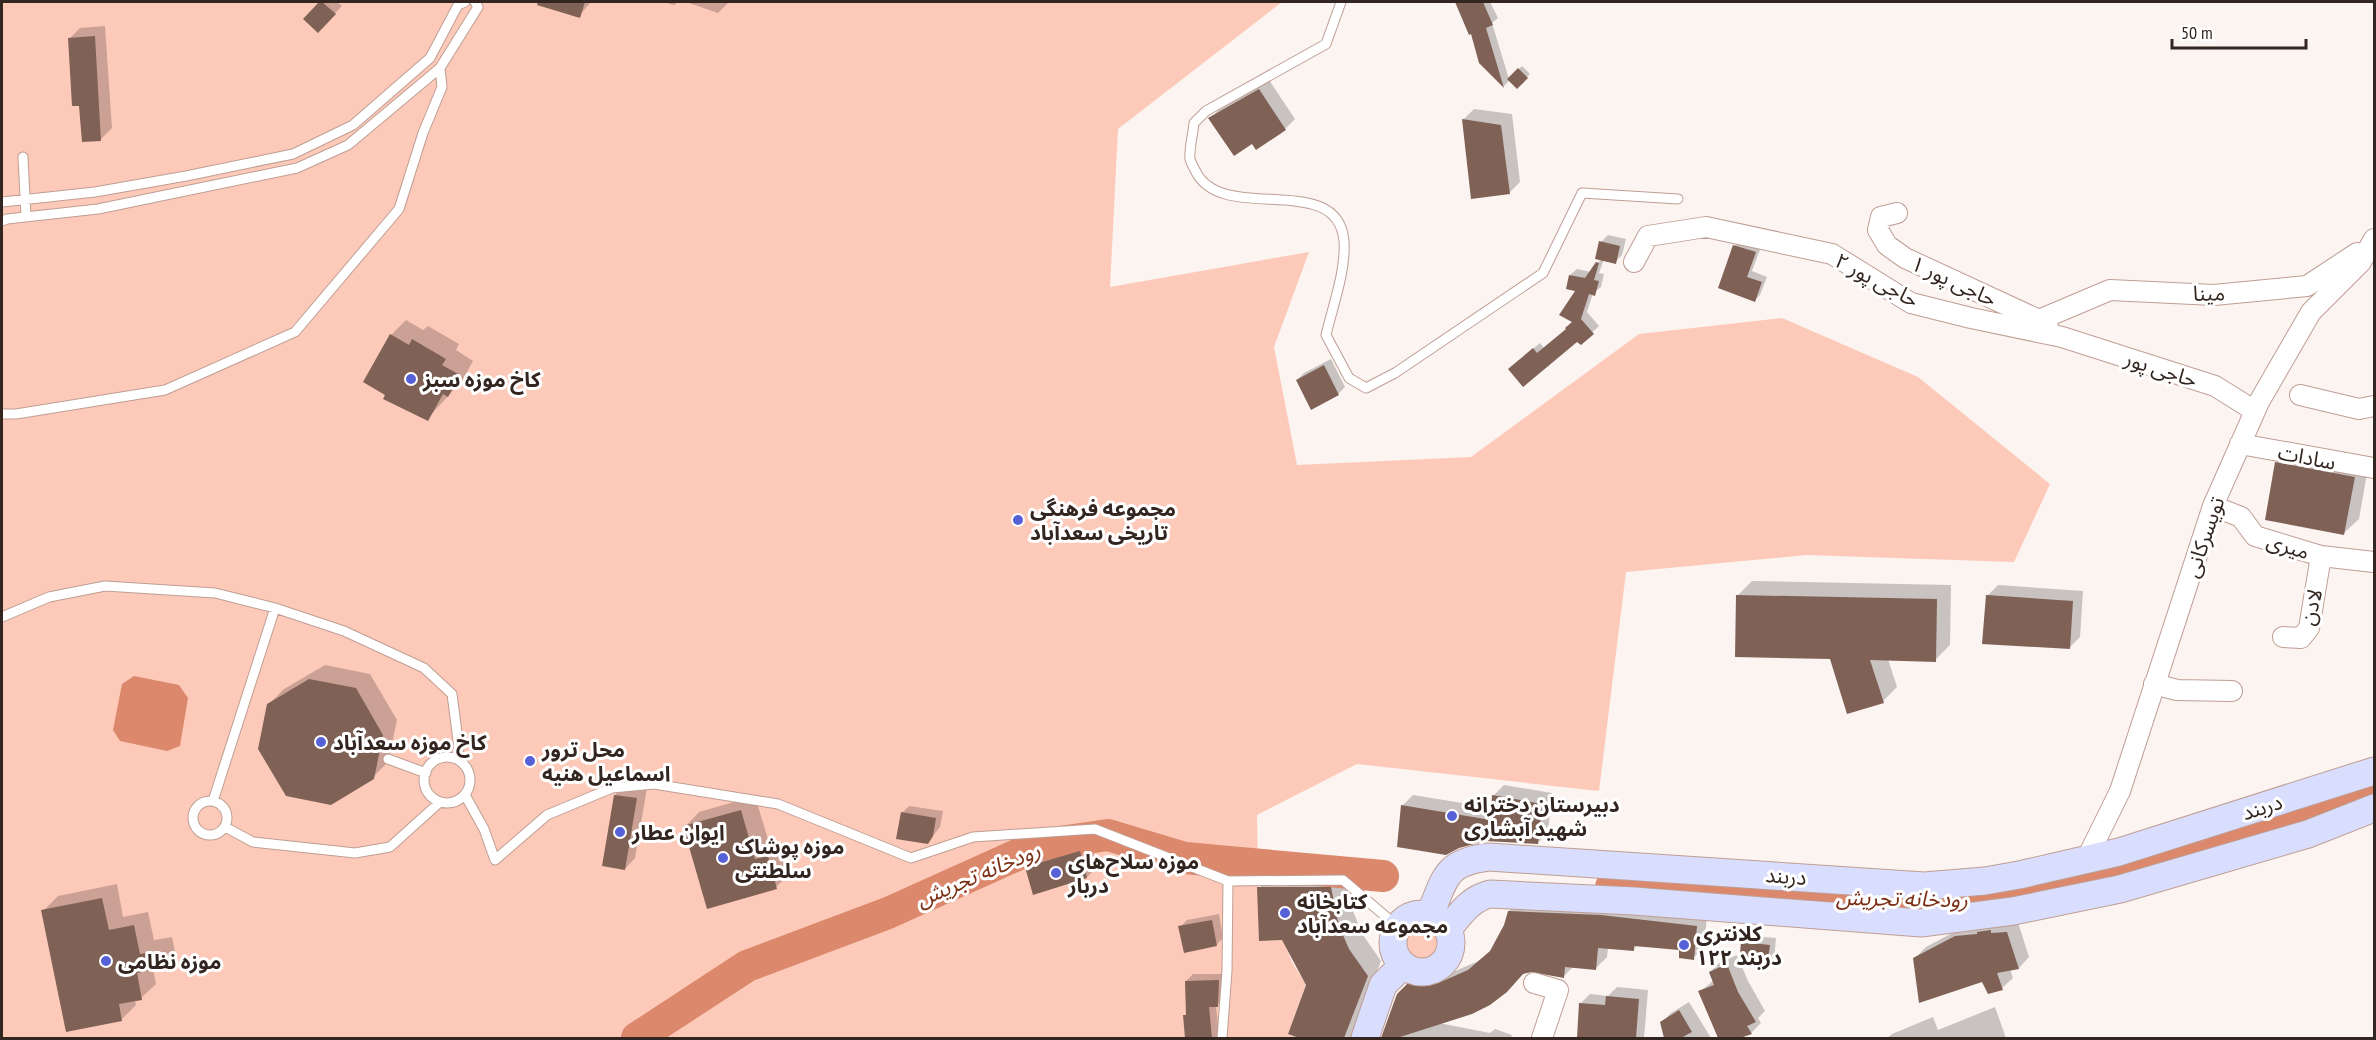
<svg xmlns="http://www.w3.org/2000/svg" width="2376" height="1040" viewBox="0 0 2376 1040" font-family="'PT Sans Narrow','Noto Sans Arabic',sans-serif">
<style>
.green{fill:#fdcab9}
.water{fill:#db886c}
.shadow{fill:#0003}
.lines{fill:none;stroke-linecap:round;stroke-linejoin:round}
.river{stroke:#db886c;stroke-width:32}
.building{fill:#7f6156}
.service-casing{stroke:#bf9e93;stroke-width:11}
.minor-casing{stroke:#bf9e93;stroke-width:22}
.secondary-casing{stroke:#bf9e93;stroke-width:29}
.service{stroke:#fff;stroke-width:9}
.minor{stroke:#fff;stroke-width:20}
.secondary{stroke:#dadefe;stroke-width:27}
.poi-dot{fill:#5660d7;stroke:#fff;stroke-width:2}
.labels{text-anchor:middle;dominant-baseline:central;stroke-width:6;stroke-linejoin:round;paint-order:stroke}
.street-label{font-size:21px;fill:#332621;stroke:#fff}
.poi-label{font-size:21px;font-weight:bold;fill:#332621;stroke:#fff;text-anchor:start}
.water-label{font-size:22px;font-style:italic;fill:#7b3015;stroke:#fff}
</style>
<rect width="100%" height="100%" fill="#fbf4f1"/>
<!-- green -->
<path class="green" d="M2,2H1282L1118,129L1110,287L1309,252L1274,347L1297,465L1471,457L1639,334L1782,318L1918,377L2050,484L2014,562L1807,555L1626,572L1599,791L1357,764L1257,815L1259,941L1283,940L1293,964L1306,984L1288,1034L1299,1038H2Z
M1406 943a17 17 0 1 1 34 0a17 17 0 1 1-34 0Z"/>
<!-- water -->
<path class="water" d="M134,676L179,685L188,698L180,746L167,751L120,741L113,730L122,684Z"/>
<!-- shadow -->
<path class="shadow" d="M321,2H337L342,6L325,24L305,19Z
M533,2H591L579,16Z
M663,2H678L674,5Z
M686,2H729L718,13Z
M1456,2H1490L1498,18L1492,23L1509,79L1522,66L1530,74L1517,87L1510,80L1504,86L1481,62L1472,32L1470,33Z
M105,26L112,128L101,139L81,104L69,39L80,28Z
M1269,80L1295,119L1285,129L1257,148L1252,142L1210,118L1220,109Z
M1474,109L1512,114L1520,182L1509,193L1463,120Z
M1608,235L1626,239L1622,255L1615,262L1604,259L1599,273L1604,274L1601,287L1593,293L1587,312L1599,326L1581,343L1577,340L1516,363L1540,343L1544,348L1568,329L1574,321L1578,290L1570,275L1577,269L1591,272L1601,259V242Z
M1740,240L1761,247L1752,271L1767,277L1760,295L1755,300L1735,246Z
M406,320L423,330L428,326L459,344L456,350L473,361L462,381L427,419L387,394L391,335Z
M1331,359L1345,387L1338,394L1297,380L1304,373Z
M2291,449L2369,462L2359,519L2344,533L2276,463Z
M1752,581L1951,585L1950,645L1935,660L1888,659L1897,687L1883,701L1831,658L1738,595Z
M1998,585L2083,591L2080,637L2069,648L1987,596Z
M325,665L370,674L397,720L388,762L373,777L268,705L284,689Z
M626,784L647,788L635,858L625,869L615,795Z
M1504,785L1552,793L1548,832L1538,843L1402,806L1413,795L1493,808L1494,795Z
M755,796L770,846L782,842L791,873L776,887L685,827L699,812Z
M909,806L943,811L940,827L927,843L902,813Z
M1090,841L1098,866L1087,877L1026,868L1037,857Z
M1272,874H1345L1350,904L1363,935L1381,961L1351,1038H1304L1289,1033L1308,985L1259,888Z
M117,884L123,917L148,912L154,940L172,937L175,952L160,967L153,968L156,984L141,998L135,1000L136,1005L121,1020L43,911L58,896Z
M1520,900L1707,916L1704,947L1693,958L1681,949L1638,945L1633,950L1608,948L1607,957L1596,968L1574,966L1564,976L1530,970L1439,1023L1490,1033L1495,1029L1512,1035L1511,1038H1383L1398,994L1421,971L1441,973L1455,971L1481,960L1493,949L1505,926L1509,911Z
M1219,914L1223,938L1216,945L1180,927L1187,920Z
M2018,922L2029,957L2019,968L2010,969L2013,978L2002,988L1988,992L1983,980L1915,958L1926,947L1967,925Z
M1750,936L1776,938L1774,960L1767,967L1743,943Z
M1737,955L1748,981L1765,1011L1758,1018L1761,1023L1751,1033L1735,1038H1719L1700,992L1714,980L1710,972L1720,962Z
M1193,974H1226L1224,998L1216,1006L1219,1036L1216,1038H1187L1185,1016L1187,1014L1186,981Z
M1617,987L1648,990L1644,1038L1578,1037L1580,1004L1590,994L1608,996Z
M1689,1002L1711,1038H1666L1662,1022L1671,1013Z
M1995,1007L2006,1038H1887L1892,1034L1933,1017L1938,1030Z"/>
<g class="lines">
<!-- river -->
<path class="river" d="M1611,887L1944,903L1997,897L2203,854L2374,792
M637,1038L747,966L888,913L1039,845L1108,835L1185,858L1383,876"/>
</g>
<!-- building -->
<path class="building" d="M319,2H322L336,14L318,33L303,19Z
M538,2H585L580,18L537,5Z
M1455,2H1483L1493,25L1486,28L1504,88L1479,63L1471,34L1469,35Z
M95,36L101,141L82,142L79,106H72L68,38Z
M1518,68L1528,78L1517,89L1507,79Z
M1259,89L1286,130L1256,150L1252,144L1234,156L1208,118Z
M1462,119L1501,125L1510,194L1471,199Z
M1599,241L1620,246L1616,264L1595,259Z
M1733,245L1756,252L1747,277L1762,282L1755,302L1718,288Z
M1596,262L1599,263L1594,280L1599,281L1595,296L1589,294L1581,319L1594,334L1581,345L1577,342L1523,387L1508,369L1533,348L1537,353L1566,329L1565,328L1572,322L1559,315L1575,291L1566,289L1569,275L1585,278Z
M390,334L409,345L412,339L446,359L442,365L460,375L448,397L443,394L428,421L383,399L385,395L363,382Z
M1324,365L1339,395L1311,410L1296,380Z
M2275,462L2355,477L2344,535L2265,520Z
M1736,595L1937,599L1936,662L1870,660L1884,703L1847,714L1830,659L1735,657Z
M1986,595L2073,601L2070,649L1982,644Z
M309,679L356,688L383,735L374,779L331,805L286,796L258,749L267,704Z
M614,795L637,798L625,870L602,866Z
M1492,795L1542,804L1538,844L1486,841L1459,848L1446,855L1397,847L1401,805L1491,820Z
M741,810L755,859L768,856L777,889L707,909L683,826Z
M901,812L936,818L933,836L928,844L896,839Z
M1080,851L1087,878L1033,895L1025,867Z
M1257,887H1331L1337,918L1343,935L1349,949L1368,976L1344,1038H1299L1288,1034L1306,985L1282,940L1259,941Z
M102,898L109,930L134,925L140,954L157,951L161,968L137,973L142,1000L119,1004L122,1021L66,1032L41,910Z
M1508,911L1601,915L1697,926L1694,960L1679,958V950L1634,946V951L1598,948L1596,970L1565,967L1564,978L1531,972L1523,974L1507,992L1490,1005L1472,1014L1397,1038H1381L1397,994L1409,982L1429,983L1443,981L1468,970L1490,951L1504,925Z
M1212,920L1217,946L1184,953L1178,926Z
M1991,930V933L2007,932L2019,969L1997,973L2003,990L1988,994L1982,982L1919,1003L1913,958L1955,936L1977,934V932Z
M1741,942L1770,945L1767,968L1739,966Z
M1727,964L1738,992L1756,1022L1747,1026L1752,1034L1740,1038H1718L1698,991L1714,985L1709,972Z
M1219,980L1218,1007H1209L1212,1038H1185L1183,1015H1186L1185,981Z
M1606,996L1639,999L1636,1038H1577L1579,1003L1605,1005Z
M1679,1010L1692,1032L1681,1038H1664L1660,1022Z"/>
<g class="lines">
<!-- service casing -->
<g class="service-casing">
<path id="service" d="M1341,2L1326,44L1206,111L1194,123C1193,134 1189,148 1190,159C1191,163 1194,168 1196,172C1223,225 1338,170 1344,241C1346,271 1333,305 1326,335L1349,378L1366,388L1395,373L1543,273L1582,193L1678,199
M23,157L26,217
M2,202L95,192L186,176L293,154L353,125L430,58L458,5L465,2
M2,221L7,219L98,209L297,168L348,145L440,68L478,7L475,2
M2,414H16L165,390L295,332L399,209L423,133L442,87L440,68
M2,617L49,597L105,586L215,593L275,608L344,631L424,668L452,694L459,748L456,759
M424 780a23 23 0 1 1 46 0a23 23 0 1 1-46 0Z
M388,759L426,773
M465,795L484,829L495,860L547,815L612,788L654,784L778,804L911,858L973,837L1095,829L1228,881L1227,971L1222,1038
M213,801L275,608
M193 818a17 17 0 1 1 34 0a17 17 0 1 1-34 0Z
M225,827L253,842L355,853L390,847L440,802
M1228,881L1343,880L1398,927"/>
</g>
<!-- minor casing -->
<g class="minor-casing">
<path id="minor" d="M1897,213L1881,217L1878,230L1887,245L1905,258L2039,320L2048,327
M1634,262L1648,236L1706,227L1832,254L1911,303L1971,318L2062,337L2215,386L2255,411
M2039,320L2110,290L2214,295L2307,286L2357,253
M2300,395L2359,409L2374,406
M2240,444L2374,468
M2213,506L2241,517L2255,536L2321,556L2374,562
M2283,637L2301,638L2309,628L2321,556
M2154,684L2177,690L2232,691
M2087,858L2120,791L2213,506L2259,402L2311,312L2361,262L2374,239
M1534,983L1558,990L1542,1038"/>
</g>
<!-- secondary casing -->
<g class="secondary-casing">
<path id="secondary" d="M1393 943a29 29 0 1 1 58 0a29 29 0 1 1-58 0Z
M1430,915C1445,878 1445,862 1489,857L1924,886L1985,881L2019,875L2119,852L2374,771
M1448,929C1461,913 1470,899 1490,894L1634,901L1921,923L2013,911L2120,889L2308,834L2374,808
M1365,1038L1383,985L1403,965"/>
</g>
<!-- service -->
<use href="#service" class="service"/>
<!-- minor -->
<use href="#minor" class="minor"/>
<!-- secondary -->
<use href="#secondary" class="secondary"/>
</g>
<!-- markers -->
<g class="poi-dot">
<circle cx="411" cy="379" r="6"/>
<circle cx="1018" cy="520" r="6"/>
<circle cx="321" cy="742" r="6"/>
<circle cx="530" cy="761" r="6"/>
<circle cx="1452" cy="816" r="6"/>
<circle cx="620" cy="832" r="6"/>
<circle cx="723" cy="858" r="6"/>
<circle cx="1056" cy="873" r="6"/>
<circle cx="1285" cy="913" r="6"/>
<circle cx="1684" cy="945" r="6"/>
<circle cx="106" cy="961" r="6"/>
</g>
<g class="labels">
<!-- street labels -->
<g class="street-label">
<text transform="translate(1877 280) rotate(28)">حاجی پور ۲</text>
<text transform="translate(1954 281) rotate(25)">حاجی پور ۱</text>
<text transform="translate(2209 293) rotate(-1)">مینا</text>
<text transform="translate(2161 369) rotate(18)">حاجی پور</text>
<text transform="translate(2307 457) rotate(11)">سادات</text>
<text transform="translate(2204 537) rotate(-71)">تویسرکانی</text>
<text transform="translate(2288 546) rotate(17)">میری</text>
<text transform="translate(2311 607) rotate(-76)">لادن</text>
<text transform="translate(2262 807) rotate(-18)">دربند</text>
<text transform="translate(1786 876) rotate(4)">دربند</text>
</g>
<!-- poi labels -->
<g class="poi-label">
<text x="423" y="379">کاخ موزه سبز</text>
<text x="1030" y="508">مجموعه فرهنگی<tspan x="1030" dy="24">تاریخی سعدآباد</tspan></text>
<text x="333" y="742">کاخ موزه سعدآباد</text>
<text x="542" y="749">محل ترور<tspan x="542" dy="24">اسماعیل هنیه</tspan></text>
<text x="1464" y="804">دبیرستان دخترانه<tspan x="1464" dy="24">شهید آبشاری</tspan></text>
<text x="632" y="832">ایوان عطار</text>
<text x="735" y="846">موزه پوشاک<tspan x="735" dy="24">سلطنتی</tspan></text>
<text x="1068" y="861">موزه سلاح‌های<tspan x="1068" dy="24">دربار</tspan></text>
<text x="1297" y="901">کتابخانه<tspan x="1297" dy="24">مجموعه سعدآباد</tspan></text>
<text x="1696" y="933">کلانتری<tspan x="1696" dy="24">۱۲۲ دربند</tspan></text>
<text x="118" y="961">موزه نظامی</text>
</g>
<!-- water labels -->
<g class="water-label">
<text transform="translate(978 874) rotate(-23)">رودخانه تجریش</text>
<text transform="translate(1902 898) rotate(1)">رودخانه تجریش</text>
</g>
</g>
<!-- border -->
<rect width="2376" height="1040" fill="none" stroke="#332621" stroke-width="6"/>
<!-- scale -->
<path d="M2172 39v9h134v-9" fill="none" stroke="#332621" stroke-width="3"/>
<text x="2181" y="39" font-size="18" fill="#332621" stroke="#ffffff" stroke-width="4.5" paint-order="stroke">50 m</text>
</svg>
